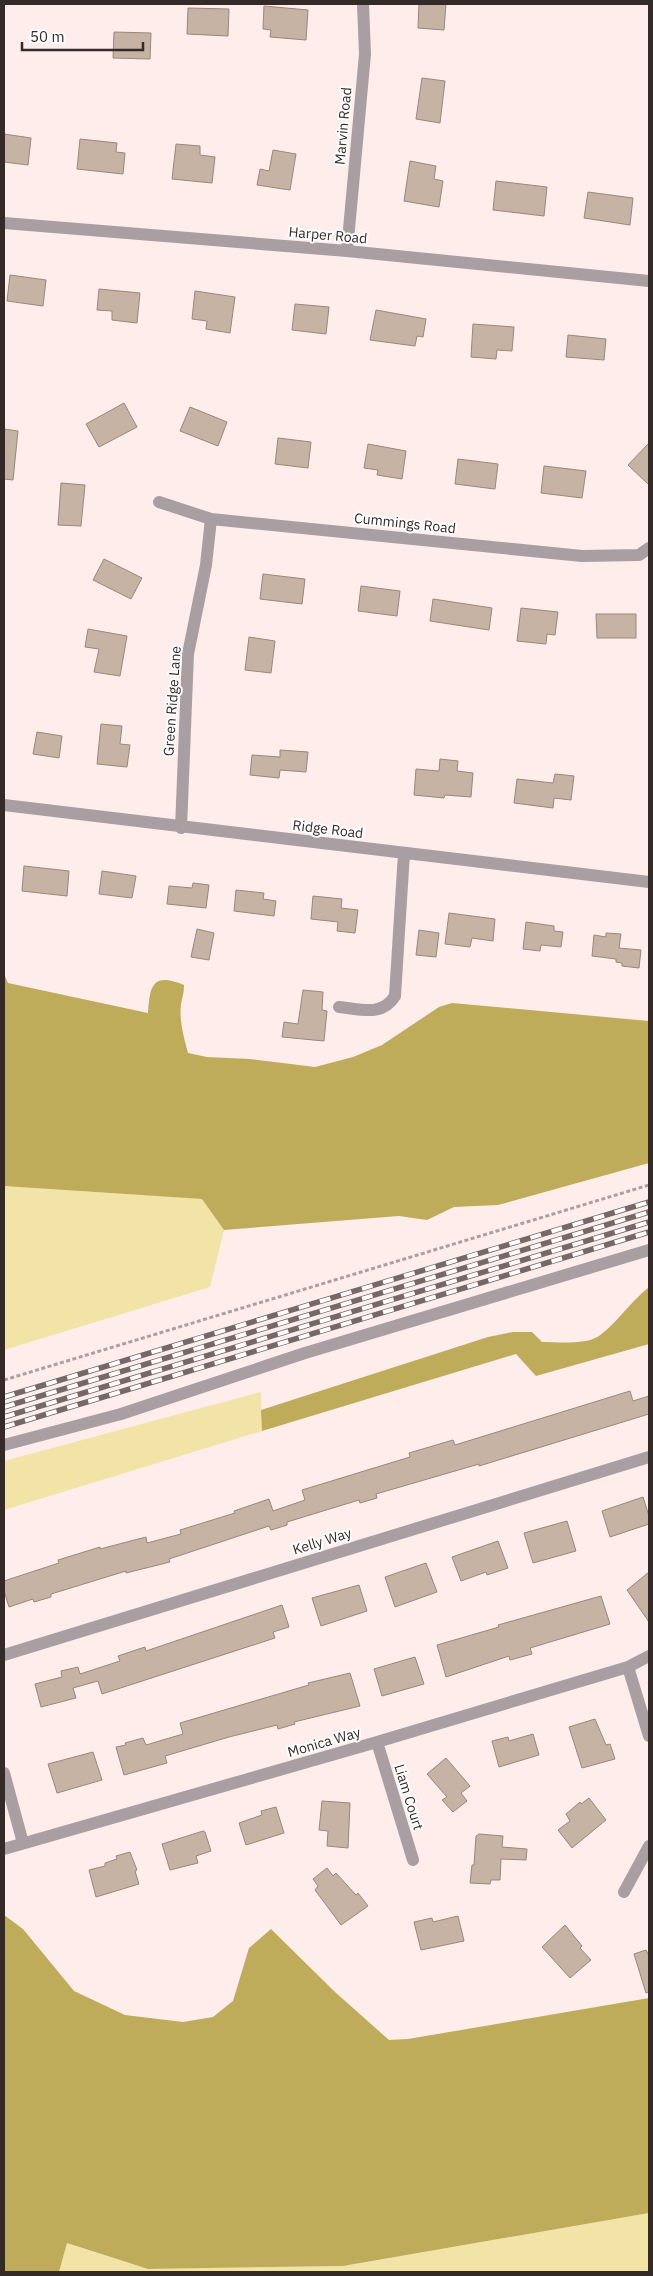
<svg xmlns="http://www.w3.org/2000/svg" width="653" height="2276" viewBox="0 0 653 2276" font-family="'IBM Plex Sans',sans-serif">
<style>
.green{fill:#f2e4a6}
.forest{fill:#beac5a}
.building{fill:#c6b3a3;stroke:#998779}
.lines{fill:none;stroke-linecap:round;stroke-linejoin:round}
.path{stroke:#ad9f9d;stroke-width:3;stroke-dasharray:4 2.5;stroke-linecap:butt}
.minor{stroke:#a99ea2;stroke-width:12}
.rail-casing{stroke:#756967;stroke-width:5.5}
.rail{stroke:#fff;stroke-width:4;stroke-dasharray:11;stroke-linecap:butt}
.labels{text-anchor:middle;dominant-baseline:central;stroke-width:4;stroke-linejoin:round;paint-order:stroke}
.street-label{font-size:14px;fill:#342a28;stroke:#fff}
</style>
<rect width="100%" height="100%" fill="#feedeb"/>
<!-- green -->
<path class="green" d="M4,1186L203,1199L224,1230L210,1287L4,1350Z
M261,1392L262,1431L4,1510V1461Z
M649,2213V2272H59L67,2243L148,2269L343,2266Z"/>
<!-- forest -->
<path class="forest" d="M4,974L8,983L148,1013C150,986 152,972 184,985C184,993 182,998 181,1005C179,1020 184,1038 188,1053L207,1057L250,1059L315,1067L353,1057L382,1045L439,1007L452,1003L649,1021V1163L498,1205L454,1207L427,1220L399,1216L224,1230L202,1199L4,1186Z
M649,1287V1344L536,1376L516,1354L262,1431L261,1410L488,1337L513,1332H532L542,1342C558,1342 586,1345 599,1336C616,1324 631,1301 649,1287Z
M4,1915L23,1929L74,1991L125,2015L183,2022L213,2017L233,2001L249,1948L271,1929L335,1992L389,2040L408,2039L649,1998V2213L343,2266L148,2269L67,2243L59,2272H4Z"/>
<!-- building -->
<path class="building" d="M419,4H446L444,30L418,28Z
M264,6L308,10L306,40L270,37L271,30L263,29Z
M188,8L229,9L228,36L187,34Z
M114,32L151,33L150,59L113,58Z
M422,78L445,81L440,123L416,119Z
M4,134L31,138L28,165L4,162Z
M80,139L117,143L116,152L125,153L123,174L77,169Z
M176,144L200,146V155L215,157L212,183L172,179Z
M273,150L296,154L290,190L257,185L260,169L269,171Z
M410,161L436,166L434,179L443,181L439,207L404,201Z
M496,181L547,187L544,216L493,210Z
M588,192L633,198L630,225L584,218Z
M10,275L46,280L43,306L7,301Z
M99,289L140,293L137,323L112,320V311L97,310Z
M195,291L235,297L230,333L206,329L207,321L192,319Z
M295,304L329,307L326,334L292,330Z
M376,310L426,319L423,337L417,336L415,346L370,340Z
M473,324L514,327L512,351L497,350L496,359L471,357Z
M568,335L606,339L604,360L566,357Z
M124,403L137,427L99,447L86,424Z
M190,407L227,422L218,446L180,431Z
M4,429L18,431L13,480L4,479Z
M278,438L311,442L308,468L275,464Z
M649,443V485L628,465Z
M368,444L406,451L402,479L377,475L378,470L364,468Z
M458,459L498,464L495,489L455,484Z
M544,466L586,471L582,498L541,493Z
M61,483L85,485L81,526L58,525Z
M104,559L142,578L131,599L93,580Z
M263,574L305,579L302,604L260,599Z
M361,586L400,591L397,616L358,611Z
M433,599L492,608L489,630L430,621Z
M521,608L558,612L555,635L547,634L546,644L517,641Z
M596,614H636V638H597Z
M88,629L127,636L120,676L94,672L99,649L85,647Z
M249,637L275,641L271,673L245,670Z
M101,724L122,726L120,744L130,745L127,767L97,764Z
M37,732L62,736L59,758L33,754Z
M280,750L308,752L306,772L280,770L279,778L250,775L252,755L280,757Z
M440,759L458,761L457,771L473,773L471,797L445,795L444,798L414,795L416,769L439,771Z
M555,774L574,776L571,800L554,798L553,808L514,803L517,779L553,783Z
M24,866L69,871L67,896L22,891Z
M102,871L136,876L132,898L99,894Z
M193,883L209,885L206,908L167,904L169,886L192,888Z
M236,890L264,893L263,899L276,901L274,916L234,911Z
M313,896L342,899L341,908L358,910L355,933L337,931L338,922L311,919Z
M449,913L495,919L493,941L472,938L470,947L445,944Z
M526,922L554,926V931L563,932L561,947L541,945L540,951L523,949Z
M197,929L214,933L209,960L191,957Z
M419,930L439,933L436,957L416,955Z
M606,933L621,934L619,948L641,950L639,968L622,966V963L616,962V959L592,956L594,935L606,937Z
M303,990L323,992L322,1010L327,1011L324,1041L282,1037L284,1022L298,1024Z
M630,1391L633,1401L649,1396V1414L479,1466V1464L376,1494L377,1498L360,1503L359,1500L287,1522V1525L271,1530L269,1526L169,1559L170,1562L126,1573V1571L51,1594V1597L34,1602L33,1599L9,1607L4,1591V1581L59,1563L58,1560L100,1547V1549L146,1537L147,1543L181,1534L180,1530L235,1513L234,1511L269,1499L273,1511L305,1500L302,1490L410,1457L409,1453L453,1440L455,1445Z
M643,1497L649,1516V1524L610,1537L602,1511Z
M567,1521L576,1551L533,1563L524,1533Z
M498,1541L508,1568L487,1575L486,1572L461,1581L452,1557Z
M426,1563L437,1592L395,1607L385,1577Z
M649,1572V1622L627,1590Z
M359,1585L367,1611L321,1626L312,1598Z
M601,1596L610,1624L530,1648L532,1654L510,1660L509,1656L446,1677L437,1645L499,1627L498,1625Z
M282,1605L289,1627L273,1632L275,1638L102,1694L98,1681L73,1688L76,1698L41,1707L35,1684L62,1677L61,1671L78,1667L80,1674L120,1661L118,1656L145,1647L146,1651Z
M415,1657L424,1684L382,1696L374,1669Z
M350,1673L360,1706L294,1722L295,1724L278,1729L277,1725L229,1737L165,1756L167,1763L124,1775L116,1747L126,1745L125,1743L143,1738L146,1745L183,1734L180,1723L309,1685L308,1683Z
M595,1719L606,1745L610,1744L615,1759L582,1768L569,1727Z
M533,1734L539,1755L499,1767L492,1741L508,1737L509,1741Z
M93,1752L102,1780L57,1793L48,1764Z
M446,1758L470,1786L461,1793L467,1801L453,1812L442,1800L447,1797L427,1774Z
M589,1798L606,1820L572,1848L558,1830L570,1821L566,1814L580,1802L581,1804Z
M322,1801L350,1803L348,1848L327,1846L328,1831L319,1830Z
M276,1807L284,1833L246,1845L239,1823L262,1815L261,1811Z
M203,1831L205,1832L211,1851L196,1856L198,1863L170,1870L162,1844Z
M479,1834L503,1836L502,1847L527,1849L526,1860L501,1859L500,1880H491L490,1884L470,1883L472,1865H474L476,1836Z
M130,1852L137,1870L135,1871L139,1884L96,1897L89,1870L105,1866V1863L117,1859L116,1856Z
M327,1868L333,1876L336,1873L356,1895L358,1893L368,1906L341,1925L315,1890L318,1886L313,1879Z
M458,1916L464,1941L421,1950L414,1922L432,1918L433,1922Z
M565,1925L582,1946L580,1948L591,1960L570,1978L542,1947Z
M646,1950L649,1956V1992L646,1993L634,1954Z"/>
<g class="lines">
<!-- path -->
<path class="path" d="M4,1380L649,1185"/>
<!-- minor -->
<path class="minor" d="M4,223L347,251L649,281
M347,251L365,54L363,4
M159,502L211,519L582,556L639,555L649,548
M4,805L649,882
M181,828L188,654L206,565L211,519
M339,1007C361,1009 382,1017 395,996L404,853
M4,1445L121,1414L305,1353L649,1250
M4,1655L649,1457
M628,1667L649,1736
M377,1742L413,1860
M4,1773L23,1843
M4,1849L377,1742L628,1667L649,1656
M624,1892L649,1846"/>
<!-- rail casing -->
<g class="rail-casing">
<path id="rail" d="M4,1397L649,1202
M4,1407L649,1212
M4,1417L649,1222
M4,1427L649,1232"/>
</g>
<!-- rail -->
<use href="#rail" class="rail"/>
</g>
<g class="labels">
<!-- street labels -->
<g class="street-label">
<text transform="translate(343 126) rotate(-85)">Marvin Road</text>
<text transform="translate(328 235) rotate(5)">Harper Road</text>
<text transform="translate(405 523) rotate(6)">Cummings Road</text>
<text transform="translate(172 701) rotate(-86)">Green Ridge Lane</text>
<text transform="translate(328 829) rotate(7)">Ridge Road</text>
<text transform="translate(322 1541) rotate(-17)">Kelly Way</text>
<text transform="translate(324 1742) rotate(-16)">Monica Way</text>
<text transform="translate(409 1797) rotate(73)">Liam Court</text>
</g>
</g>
<!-- border -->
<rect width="653" height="2276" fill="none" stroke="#342a28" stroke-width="10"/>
<!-- scale -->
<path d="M22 42v8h121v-8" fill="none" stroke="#342a28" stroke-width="2.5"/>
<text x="30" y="42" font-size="15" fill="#342a28" stroke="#ffffff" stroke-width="4" paint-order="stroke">50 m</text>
</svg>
